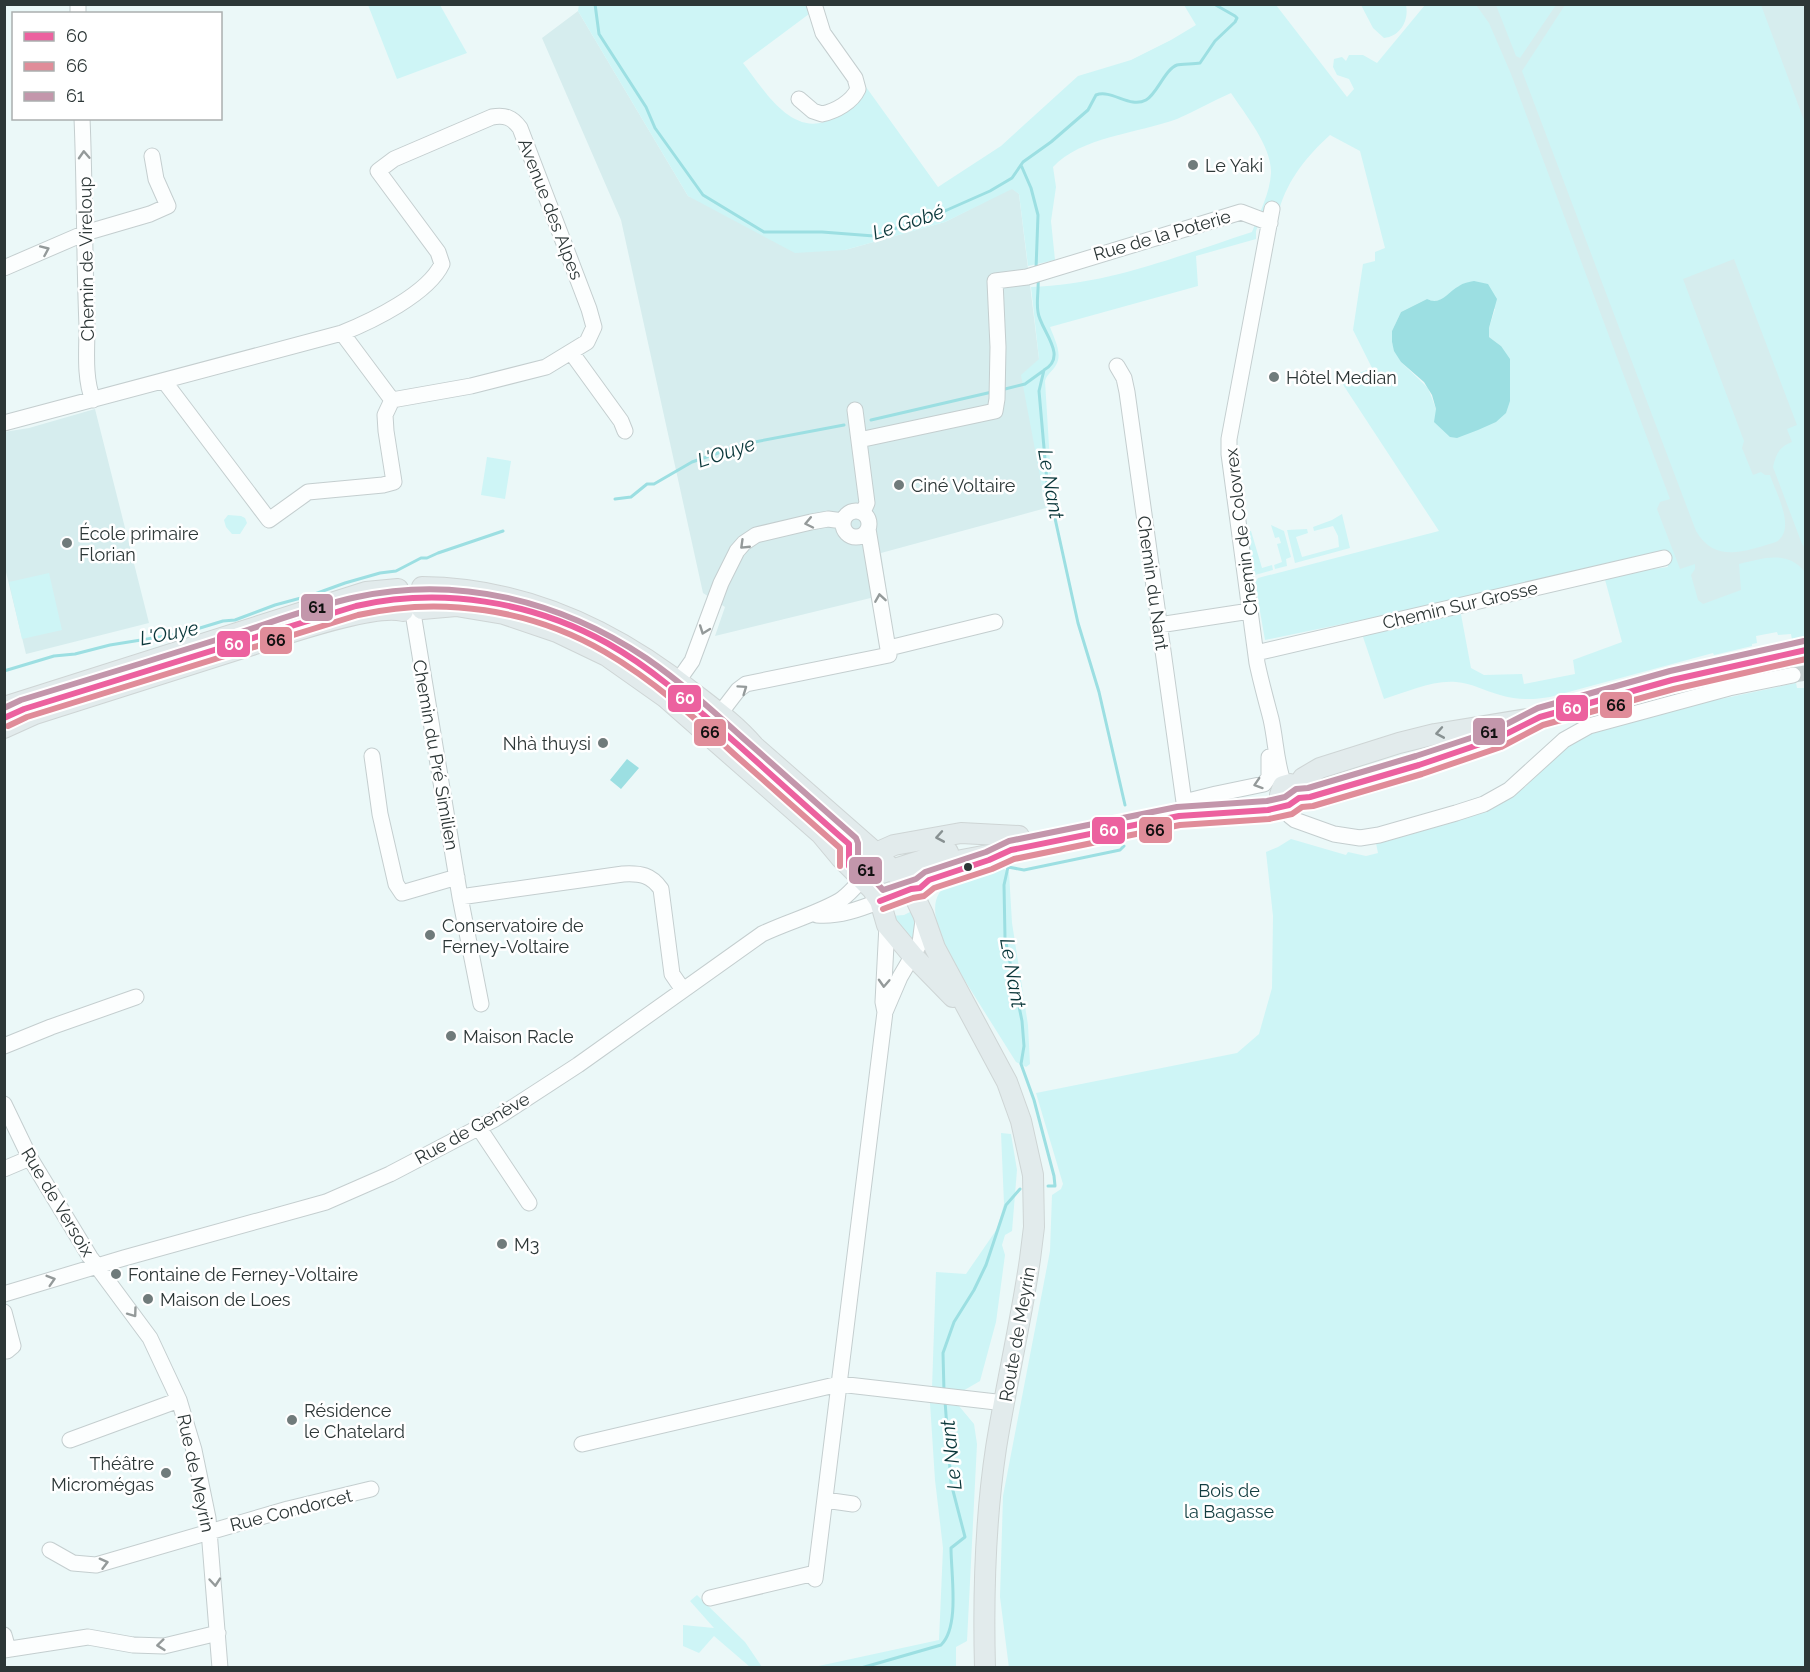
<svg xmlns="http://www.w3.org/2000/svg" width="1810" height="1672" viewBox="0 0 1810 1672" font-family="Raleway,sans-serif">
<style>
.built{fill:#d6edee}
.green{fill:#cef5f6;fill-rule:evenodd}
.water{fill:#9cdfe2}
.lines{fill:none;stroke-linecap:round;stroke-linejoin:round}
.stream{stroke:#9cdfe2;stroke-width:3}
.minor-tunnel{stroke:#c5d1d1;stroke-width:15;stroke-dasharray:15 8;stroke-linecap:butt}
.minor-casing{stroke:#c4cecf;stroke-width:17}
.major-casing{stroke:#ced5d5;stroke-width:22}
.minor{stroke:#fcfefe;stroke-width:15}
.major{stroke:#e2ebec;stroke-width:20}
.bus-1-casing{stroke:#fff;stroke-width:10}
.bus-2-casing{stroke:#fff;stroke-width:10}
.bus-3-casing{stroke:#fff;stroke-width:10}
.bus-1{stroke:#ec619f;stroke-width:6}
.bus-2{stroke:#e08c99;stroke-width:6}
.bus-3{stroke:#c396ab;stroke-width:6}
.oneway{stroke:#949a9a}
.oneway2{stroke:#889192}
.poi-dot{fill:#707b7b;stroke:#fff;stroke-width:2}
.bus-dot{fill:#2d3737;stroke:#fff;stroke-width:2}
.labels{text-anchor:middle;dominant-baseline:central;stroke-width:5;stroke-linejoin:round;paint-order:stroke}
.poi-label{font-size:18px;fill:#2d3737;stroke:#fff;text-anchor:start}
.street-label{font-size:18px;fill:#2d3737;stroke:#fff}
.park-label{font-size:18px;fill:#133e41;stroke:#fff}
.water-label{font-size:20px;font-style:italic;fill:#0a373a;stroke:#fff}
.line-badge{stroke:#fff;stroke-width:2}
.badge-label{font-size:16px;text-anchor:middle;font-weight:bold;fill:#fff}
.pale-badge-label{font-size:16px;text-anchor:middle;font-weight:bold;fill:#111}
</style>
<rect width="100%" height="100%" fill="#ebf8f8"/>
<!-- built -->
<path class="built" d="M1458,5H1805V661L1792,611L1695,636Z
M578,11L688,196L845,250L945,222L1012,188L1019,194L1039,359L1042,495L1046,508L881,553L887,594L715,636L725,607L703,593L621,220L542,38Z
M95,409L149,623L26,654L5,568L4,432L29,428Z"/>
<!-- green -->
<path class="green" d="M579,4L810,5L809,14L743,63C762,87 788,133 824,122L861,80L938,187L1001,146L1078,76L1131,60L1171,40L1196,25L1184,5H1276L1347,97L1354,89L1349,79L1337,75L1333,67L1334,59L1342,57L1346,61L1349,55H1363L1377,63L1425,5H1476L1489,23L1511,74L1670,499L1660,502L1657,509L1680,569L1695,564V569L1691,575L1698,600L1703,604L1741,590L1739,564C1764,558 1787,550 1805,572V661L1799,638L1792,640L1791,634L1778,635L1777,632L1756,636L1757,643L1752,644V646L1714,655L1713,653L1550,697C1533,700 1517,700 1500,695C1485,691 1472,683 1456,682C1432,680 1407,692 1384,699L1362,634L1460,609L1471,668L1484,675L1522,674L1524,684L1575,674L1573,660L1622,642L1604,576L1668,567L1663,552L1605,567L1490,591L1458,600L1265,640L1255,583L1258,578L1439,531L1340,380L1372,368L1353,330L1363,264L1375,261V252L1385,248L1360,151L1330,135C1307,156 1288,179 1279,210L1266,207L1256,231V239L1196,256L1198,286L1050,327C1054,338 1063,354 1056,365C1052,372 1047,374 1045,381L1052,495L1056,507L1046,508L1021,375L1039,359L1031,287C1107,285 1181,255 1252,232C1259,214 1270,193 1271,173C1272,147 1245,114 1231,93C1213,101 1195,111 1177,119C1139,133 1080,137 1053,167L1056,187L1051,221L1055,260L1028,266L1019,194L1012,189L945,222L845,250L795,253L688,196L578,11ZM1459,286L1495,309L1489,328V337L1501,346L1436,409L1428,388L1401,362L1392,343V331L1401,312L1427,299C1440,306 1450,293 1459,286Z
M368,5H440L467,53L397,79Z
M1361,5H1406C1409,20 1401,36 1384,38L1373,28Z
M1496,5H1556L1520,58L1516,56Z
M1565,5H1761L1805,123V548L1802,544L1773,467C1776,454 1779,447 1792,442L1787,429L1797,425L1734,259L1683,279L1744,441L1742,448L1753,475L1761,472L1765,475H1770C1776,493 1797,530 1776,542C1746,551 1715,564 1696,531L1522,71Z
M487,457L511,461L505,499L481,495Z
M1342,514L1350,548L1295,563L1287,530L1307,529L1308,533L1296,537L1302,557L1339,547L1338,536L1333,526L1314,531L1313,527L1332,520Z
M228,515L241,516L245,518L247,523L240,534H232L226,527L224,520Z
M1271,525L1284,531L1291,557L1286,559L1287,566L1275,569L1274,565L1282,562L1277,544L1281,543L1279,537L1275,538Z
M1244,531H1251L1262,568L1272,565L1273,570L1255,575L1252,572Z
M49,573L62,630L22,639L9,582Z
M1796,683L1797,688H1805V1667L1009,1668L1000,1597L1003,1496L1050,1251L1052,1195L1061,1189L1063,1184L1036,1093L1237,1053L1259,1034L1272,988L1273,916L1266,852L1278,847L1291,839L1346,855L1348,852L1366,856L1378,853L1376,843L1493,808L1526,786L1570,744L1585,735L1716,699V700Z
M995,864L1009,872L1012,923L1028,1025L1030,1064L1026,1067L1016,1062L945,949C921,887 942,883 995,864Z
M912,911L916,931L912,948L891,916L904,915Z
M1001,1133L1011,1134L1017,1170L1012,1231L1005,1235L1002,1245L1005,1255L996,1322L980,1381L961,1392L932,1388L936,1272L966,1274L997,1229L1004,1204Z
M930,1403L959,1406L974,1424L977,1444L967,1641L956,1647V1667H814L939,1640L943,1548L935,1480Z
M697,1595L745,1642L762,1667H750L714,1636L699,1653L683,1646V1625L714,1628L690,1601Z"/>
<!-- water -->
<path class="water" d="M1474,281L1488,284L1497,299L1489,328V337L1501,346L1510,359V401L1506,413L1496,422L1478,430L1457,438L1450,437L1434,422L1436,409L1432,395L1424,382L1401,362L1394,351L1392,342V331L1401,312L1427,299C1441,306 1448,292 1459,286C1463,283 1469,282 1474,281Z
M627,759L639,768L621,789L610,780Z"/>
<g class="lines">
<!-- stream -->
<path class="stream" d="M595,4L599,34L646,107L655,128L703,195L764,232H822L874,236L947,210L990,191L1012,178L1023,162L1051,142L1088,110L1096,95C1112,89 1130,109 1146,100C1157,94 1165,69 1177,65C1181,64 1194,64 1200,63L1215,41L1235,22L1237,18L1235,16L1214,4
M1021,165L1031,188L1038,215L1036,269
M1038,279C1039,290 1036,301 1038,312C1040,330 1069,356 1044,370L1039,391L1047,482L1078,623L1099,692L1125,805
M1001,390L1025,384L1043,371
M871,420L992,392
M615,499L631,497L647,484H654L692,462L744,444L844,425
M4,671L54,656L75,654L110,645L172,635L191,628H200L223,621L235,620L275,605L312,595L345,583L380,573L396,571L421,558H427L438,553L503,531
M1048,1186H1055L1054,1176L1034,1100L1021,1064L1024,1046L1022,1021L1005,938L1004,885L1008,867L1024,870L1120,850L1124,846
M944,1392L943,1353L954,1322L974,1290L986,1265L1006,1205L1020,1189
M861,1668L941,1645C960,1627 951,1574 951,1548L965,1537L951,1483L945,1401"/>
<!-- minor-tunnel -->
<path class="minor-tunnel" d="M1793,675L1806,673"/>
<!-- minor casing -->
<g class="minor-casing">
<path id="minor" d="M78,4V14
M799,99L813,111L822,114C836,111 852,102 858,89L855,78L823,33L814,4
M82,118C85,188 84,257 87,326C87,349 84,378 93,400
M1272,209L1229,439V454L1257,663C1261,682 1266,700 1271,719C1276,741 1276,764 1284,784
M4,268L85,233L150,214L168,206L156,179L152,156
M571,352L621,421L625,431
M1117,366L1124,378L1127,392L1184,802L1216,794L1264,784L1269,777V757
M164,381L269,520L308,492L383,485L394,482L386,431L385,415L392,400
M855,410L867,503L863,512
M4,423L342,333C372,321 428,294 442,264L438,252L378,171L394,159L492,117C505,115 512,117 520,128L589,309L594,327L587,342L546,367L471,386L392,400L342,333
M859,440L995,411L997,399L998,347L995,281L1027,277L1241,212L1270,223
M843 524a13 13 0 1 1 26 0a13 13 0 1 1-26 0Z
M413,613L460,897L481,1004
M1159,625L1250,611
M889,648L995,622
M1256,653L1664,558
M673,688L692,661L721,583L737,551L744,543L756,535L811,522L828,519L843,521
M705,733L738,690L746,684L889,655L868,529
M372,756L380,814L396,884L402,893L457,877
M1283,806L1290,816L1295,820L1334,834L1360,838L1379,835L1456,813L1484,804L1509,790L1564,740L1589,726L1729,688L1793,675
M460,897L623,874C641,873 651,875 661,889L672,974L683,990
M817,915C838,917 860,909 880,901
M887,925L883,1002L885,1012L900,977L920,943L923,920
M4,1046L51,1027L136,997
M4,1104L30,1158L90,1257L150,1338L179,1400L194,1450L208,1518L220,1668
M479,1128L529,1203
M4,1169L30,1158
M4,1294L124,1258L326,1202L390,1174L495,1119L578,1065L762,934C787,922 814,915 839,901C848,896 855,886 863,879
M4,1312L13,1346L7,1351
M70,1440L179,1400
M582,1444L839,1384L1005,1403
M825,1500L853,1504
M50,1550L73,1563L96,1565L288,1509L371,1489
M815,1579L885,1012
M710,1598L815,1573
M4,1635L8,1649
M4,1650L88,1637L133,1645L164,1646L218,1633"/>
</g>
<!-- major casing -->
<g class="major-casing">
<path id="major" d="M422,587C524,588 614,630 692,692C714,709 736,725 754,746L876,853L911,889L923,914L935,948L1007,1082L1021,1121L1033,1175L1034,1227L1030,1259C1021,1322 1006,1385 996,1448C985,1521 983,1594 985,1668
M422,609L456,606L504,614L557,632L607,656L665,697L821,834L841,858L872,889L880,901L887,925L913,956L953,997
M4,707L366,592L398,589
M4,728L35,714C108,691 180,668 252,645C283,635 374,603 403,611
M1299,798L1297,787L1303,778L1320,768L1399,743L1435,734L1540,717L1672,680L1791,653
M1283,806L1280,795L1283,786L1290,784L1297,787
M876,853L894,845L961,833L1019,836
M882,873L948,852
M880,901L911,889L925,874L946,863L1079,838L1179,816L1268,810L1289,805L1299,798L1310,797L1419,765L1498,738L1540,717"/>
</g>
<!-- minor -->
<use href="#minor" class="minor"/>
<!-- major -->
<use href="#major" class="major"/>
<!-- bus-1 casing -->
<g class="bus-1-casing">
<path id="bus-1" d="M4,718L24,709L356,606C441,587 531,601 607,643C655,670 696,708 737,744C774,777 811,811 849,844V866
M880,901L911,889L920,888L929,880L989,860L1011,850L1179,816L1268,810L1289,805L1299,798L1310,797L1419,765L1498,738L1540,717L1672,680L1806,650"/>
</g>
<!-- bus-2 casing -->
<g class="bus-2-casing">
<path id="bus-2" d="M8,726L27,717L358,615C441,596 531,609 605,652C653,680 694,717 734,754C769,785 805,817 840,848V866
M883,909L913,898L924,896L934,888L992,869L1014,859L1180,825L1269,819L1292,814L1302,807L1313,806L1422,774L1501,747L1543,725L1674,689L1806,659"/>
</g>
<!-- bus-3 casing -->
<g class="bus-3-casing">
<path id="bus-3" d="M4,708L21,700C91,679 162,657 232,635C273,622 314,606 357,597C458,575 561,601 646,658C681,682 712,710 743,738C781,772 818,804 856,838L858,843V862L883,890L916,879L925,872L986,852L1009,841L1177,807L1267,801L1285,797L1296,789L1308,788L1416,756L1495,730L1538,708L1670,671L1804,641"/>
</g>
<!-- bus-1 -->
<use href="#bus-1" class="bus-1"/>
<!-- bus-2 -->
<use href="#bus-2" class="bus-2"/>
<!-- bus-3 -->
<use href="#bus-3" class="bus-3"/>
</g>
<!-- one-way arrows -->
<defs><path id="oneway-chevron" d="M-2-3.5L2.5 0L-2 3.5" fill="none" stroke-width="1.6" stroke-linecap="round" stroke-linejoin="round" transform="scale(1.5)"/></defs>
<g class="oneway">
<use href="#oneway-chevron" transform="translate(84 155) rotate(-93)"/>
<use href="#oneway-chevron" transform="translate(45 250) rotate(-24)"/>
<use href="#oneway-chevron" transform="translate(809 523) rotate(168)"/>
<use href="#oneway-chevron" transform="translate(744 545) rotate(136)"/>
<use href="#oneway-chevron" transform="translate(880 598) rotate(-99)"/>
<use href="#oneway-chevron" transform="translate(704 630) rotate(110)"/>
<use href="#oneway-chevron" transform="translate(743 689) rotate(-35)"/>
<use href="#oneway-chevron" transform="translate(1258 784) rotate(162)"/>
<use href="#oneway-chevron" transform="translate(884 983) rotate(93)"/>
<use href="#oneway-chevron" transform="translate(51 1280) rotate(-17)"/>
<use href="#oneway-chevron" transform="translate(133 1313) rotate(54)"/>
<use href="#oneway-chevron" transform="translate(104 1563) rotate(-15)"/>
<use href="#oneway-chevron" transform="translate(215 1582) rotate(85)"/>
<use href="#oneway-chevron" transform="translate(161 1645) rotate(174)"/>
</g>
<g class="oneway2">
<use href="#oneway-chevron" transform="translate(1440 733) rotate(170)"/>
<use href="#oneway-chevron" transform="translate(940 837) rotate(170)"/>
</g>
<!-- markers -->
<g class="poi-dot">
<circle cx="1193" cy="165" r="6"/>
<circle cx="1274" cy="377" r="6"/>
<circle cx="899" cy="485" r="6"/>
<circle cx="67" cy="543" r="6"/>
<circle cx="603" cy="743" r="6"/>
<circle cx="430" cy="935" r="6"/>
<circle cx="451" cy="1036" r="6"/>
<circle cx="502" cy="1244" r="6"/>
<circle cx="116" cy="1274" r="6"/>
<circle cx="148" cy="1299" r="6"/>
<circle cx="292" cy="1420" r="6"/>
<circle cx="166" cy="1473" r="6"/>
</g>
<circle class="bus-dot" cx="968" cy="867" r="5"/>
<g class="labels">
<!-- poi labels -->
<g class="poi-label">
<text x="1205" y="165">Le Yaki</text>
<text x="1286" y="377">Hôtel Median</text>
<text x="911" y="485">Ciné Voltaire</text>
<text x="79" y="533">École primaire<tspan x="79" dy="21">Florian</tspan></text>
<text x="591" y="743" text-anchor="end">Nhà thuysi</text>
<text x="442" y="925">Conservatoire de<tspan x="442" dy="21">Ferney-Voltaire</tspan></text>
<text x="463" y="1036">Maison Racle</text>
<text x="514" y="1244">M3</text>
<text x="128" y="1274">Fontaine de Ferney-Voltaire</text>
<text x="160" y="1299">Maison de Loes</text>
<text x="304" y="1410">Résidence<tspan x="304" dy="21">le Chatelard</tspan></text>
<text x="154" y="1463" text-anchor="end">Théâtre<tspan x="154" dy="21">Micromégas</tspan></text>
</g>
<!-- street labels -->
<g class="street-label">
<text transform="translate(551 209) rotate(69)">Avenue des Alpes</text>
<text transform="translate(1162 235) rotate(-16)">Rue de la Poterie</text>
<text transform="translate(86 259) rotate(-91)">Chemin de Vireloup</text>
<text transform="translate(1241 532) rotate(-97)">Chemin de Colovrex</text>
<text transform="translate(1153 583) rotate(82)">Chemin du Nant</text>
<text transform="translate(1460 605) rotate(-13)">Chemin Sur Grosse</text>
<text transform="translate(436 755) rotate(80)">Chemin du Pré Similien</text>
<text transform="translate(472 1128) rotate(-29)">Rue de Genève</text>
<text transform="translate(58 1202) rotate(59)">Rue de Versoix</text>
<text transform="translate(1017 1334) rotate(-80)">Route de Meyrin</text>
<text transform="translate(196 1473) rotate(78)">Rue de Meyrin</text>
<text transform="translate(291 1510) rotate(-14)">Rue Condorcet</text>
</g>
<!-- park labels -->
<g class="park-label">
<text x="1229" y="1490">Bois de<tspan x="1229" dy="21">la Bagasse</tspan></text>
</g>
<!-- water labels -->
<g class="water-label">
<text transform="translate(908 222) rotate(-18)">Le Gobé</text>
<text transform="translate(726 452) rotate(-18)">L'Ouye</text>
<text transform="translate(1051 484) rotate(80)">Le Nant</text>
<text transform="translate(169 633) rotate(-11)">L'Ouye</text>
<text transform="translate(1013 973) rotate(80)">Le Nant</text>
<text transform="translate(951 1455) rotate(-96)">Le Nant</text>
</g>
</g>
<g class="line-badge">
<rect x="300" y="593" width="34" height="29" rx="6" fill="#c396ab"/>
<rect x="259" y="626" width="34" height="29" rx="6" fill="#e08c99"/>
<rect x="216" y="630" width="35" height="28" rx="6" fill="#ec619f"/>
<rect x="667" y="684" width="35" height="29" rx="6" fill="#ec619f"/>
<rect x="1599" y="691" width="34" height="28" rx="6" fill="#e08c99"/>
<rect x="1555" y="694" width="34" height="28" rx="6" fill="#ec619f"/>
<rect x="1472" y="717" width="34" height="29" rx="6" fill="#c396ab"/>
<rect x="693" y="718" width="34" height="29" rx="6" fill="#e08c99"/>
<rect x="1138" y="816" width="35" height="28" rx="6" fill="#e08c99"/>
<rect x="1091" y="816" width="35" height="29" rx="6" fill="#ec619f"/>
<rect x="848" y="856" width="35" height="29" rx="6" fill="#c396ab"/>
</g>
<g class="badge-label">
<text x="234" y="650">60</text>
<text x="685" y="704">60</text>
<text x="1572" y="714">60</text>
<text x="1109" y="836">60</text>
</g>
<g class="pale-badge-label">
<text x="317" y="613">61</text>
<text x="276" y="646">66</text>
<text x="1616" y="711">66</text>
<text x="1489" y="738">61</text>
<text x="710" y="738">66</text>
<text x="1155" y="836">66</text>
<text x="866" y="876">61</text>
</g>
<!-- border -->
<rect width="1810" height="1672" fill="none" stroke="#2d3737" stroke-width="12"/>
<!-- legend -->
<rect x="12" y="12" width="210" height="108" fill="#ffffff" stroke="#abafaf" stroke-width="1.5"/>
<rect x="24" y="32" width="30" height="9" fill="#ec619f" stroke="#abafaf" stroke-width="1.5"/>
<text x="66" y="42" font-size="18" fill="#2d3737">60</text>
<rect x="24" y="62" width="30" height="9" fill="#e08c99" stroke="#abafaf" stroke-width="1.5"/>
<text x="66" y="72" font-size="18" fill="#2d3737">66</text>
<rect x="24" y="92" width="30" height="9" fill="#c396ab" stroke="#abafaf" stroke-width="1.5"/>
<text x="66" y="102" font-size="18" fill="#2d3737">61</text>
</svg>
